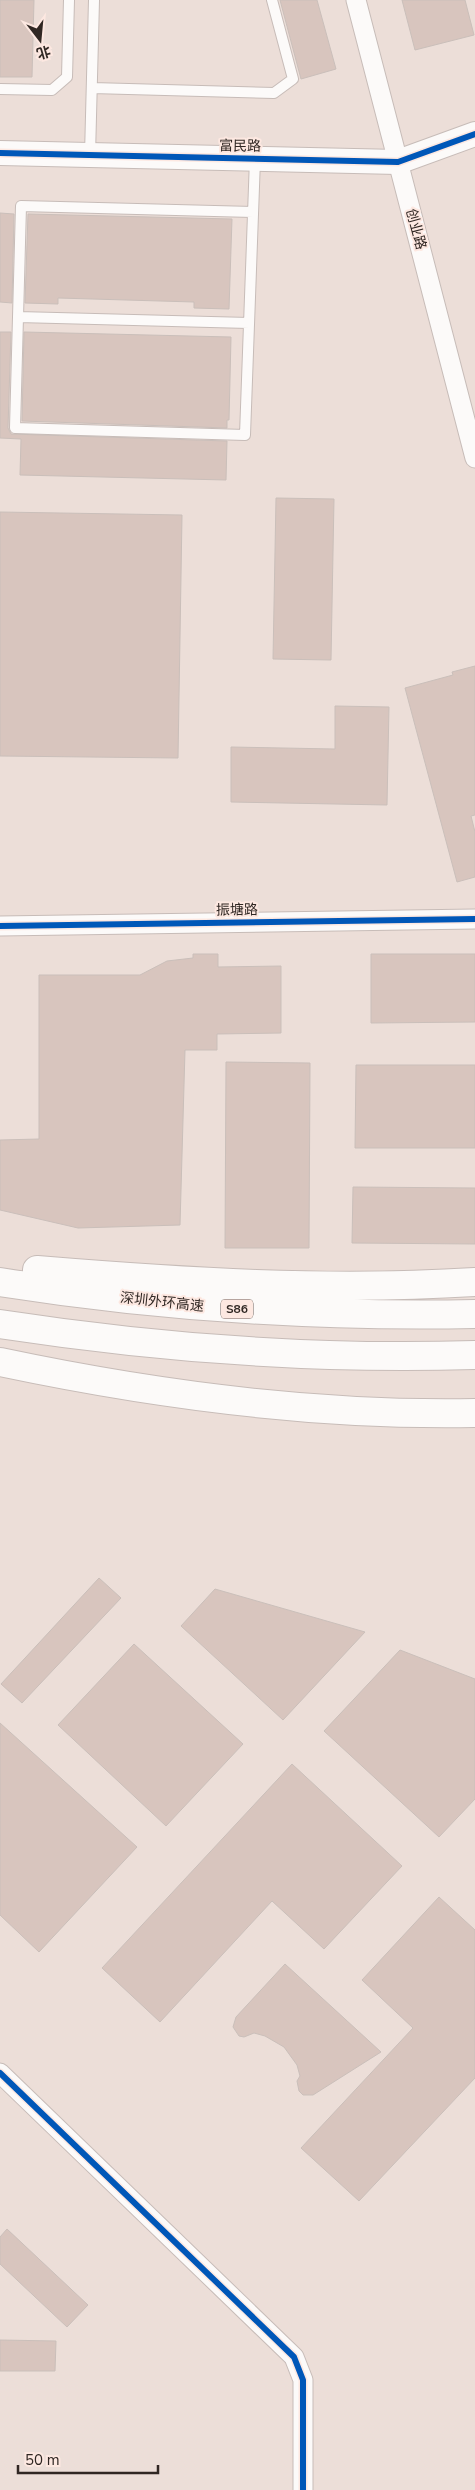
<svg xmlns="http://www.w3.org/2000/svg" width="475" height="2490" viewBox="0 0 475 2490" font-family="'Nunito Sans','Noto Sans SC',sans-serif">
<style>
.building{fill:#d8c5be;stroke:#cabfba}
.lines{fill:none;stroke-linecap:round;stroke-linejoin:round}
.service-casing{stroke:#c7bcb8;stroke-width:12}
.minor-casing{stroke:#c7bcb8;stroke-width:21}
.tertiary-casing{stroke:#c7bcb8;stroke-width:26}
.motorway-casing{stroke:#c7bcb8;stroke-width:30}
.service{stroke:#fcfaf9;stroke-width:10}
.minor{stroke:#fcfaf9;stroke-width:19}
.tertiary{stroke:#fcfaf9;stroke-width:24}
.motorway{stroke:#fcfaf9;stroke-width:28}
.cycleway-casing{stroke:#fde8e1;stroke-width:9}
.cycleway{stroke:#0057b8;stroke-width:6}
.labels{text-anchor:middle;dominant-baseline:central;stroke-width:4;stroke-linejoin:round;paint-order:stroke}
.shield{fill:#fde8e1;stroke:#6e615c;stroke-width:1}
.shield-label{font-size:12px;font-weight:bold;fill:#302723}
.street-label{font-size:14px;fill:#302723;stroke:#fde8e1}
</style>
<rect width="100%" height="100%" fill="#ecded8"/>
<!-- building -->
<path class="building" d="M0,0H34L32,77H0Z
M280,0H317L336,69L301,79Z
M402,0H465L474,35L415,50Z
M0,213L14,214L12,303L0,302Z
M28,214L232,219L229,309L194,308V302L58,298V304L25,303Z
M0,332H11L8,428L11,434L227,441L226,480L20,475L21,439L0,438Z
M24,332L231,337L229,420H227V428L22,421Z
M276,498L334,499L331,660L273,659Z
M0,512L182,515L178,758L0,756Z
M475,666V815L471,816L475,832V877L457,882L405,688L453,675L452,672Z
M335,706L389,707L387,805L231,802V747L335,749Z
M193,954H218V967L281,966V1033L217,1034V1050H185L180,1225L78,1228L0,1210V1140L39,1139V975H140L167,961L193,958Z
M371,954H475V1022L371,1023Z
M226,1062L310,1063L309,1248H225Z
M356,1065H475V1148H355Z
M353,1187L475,1188V1244L352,1243Z
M99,1578L121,1598L22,1703L1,1684Z
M215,1589L365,1632L283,1720L181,1626Z
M134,1644L243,1744L166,1826L58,1725Z
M400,1650L475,1679V1799L439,1837L324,1731Z
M0,1723L137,1847L39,1952L0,1915Z
M292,1764L402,1866L324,1949L272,1901L160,2022L102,1968Z
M439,1897L475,1930V2078L359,2201L301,2148L413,2028L362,1980Z
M285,1964L381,2052L313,2095H303L299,2091L297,2081L300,2076L297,2065L284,2047L265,2036L254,2033L244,2037L239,2036L233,2027L236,2017Z
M7,2229L88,2305L67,2327L0,2264V2237Z
M0,2340L56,2341L55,2371H0Z"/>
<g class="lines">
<!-- service casing -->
<g class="service-casing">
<path id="service" d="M92,88L274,93L293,79L272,0
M0,89L52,90L67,77L69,0
M90,155L94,0
M253,212L21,206L15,428L245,435L255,159
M18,317L249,323"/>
</g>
<!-- minor casing -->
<g class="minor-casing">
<path id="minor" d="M356,0L475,458
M0,926L475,919
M0,2073L294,2357L303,2380V2490"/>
</g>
<!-- tertiary casing -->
<g class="tertiary-casing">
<path id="tertiary" d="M0,153L398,162L475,134"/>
</g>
<!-- motorway casing -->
<g class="motorway-casing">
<path id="motorway" d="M37,1270C182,1282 329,1291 475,1282
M0,1282C158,1307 316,1317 475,1314
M0,1324C157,1348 316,1360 475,1355
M0,1362C156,1395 315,1416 475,1413"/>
</g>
<!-- service -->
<use href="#service" class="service"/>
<!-- minor -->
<use href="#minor" class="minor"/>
<!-- tertiary -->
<use href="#tertiary" class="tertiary"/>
<!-- motorway -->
<use href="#motorway" class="motorway"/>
<!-- cycleway casing -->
<g class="cycleway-casing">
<path id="cycleway" d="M0,153L398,162L475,134
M0,926L475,919
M0,2073L294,2357L303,2380V2490"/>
</g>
<!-- cycleway -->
<use href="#cycleway" class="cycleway"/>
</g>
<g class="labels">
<!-- shield labels -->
<rect class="shield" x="221" y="1299.5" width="32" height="19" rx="4"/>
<g class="shield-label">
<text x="237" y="1309">S86</text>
</g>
<!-- street labels -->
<g class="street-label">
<text transform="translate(240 146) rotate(1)">富民路</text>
<text transform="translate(416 229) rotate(75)">创业路</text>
<text transform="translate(237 910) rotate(-1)">振塘路</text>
<text transform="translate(162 1302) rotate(6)">深圳外环高速</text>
</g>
</g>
<!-- north arrow -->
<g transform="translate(40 40) rotate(164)" stroke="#fde8e1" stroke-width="4" paint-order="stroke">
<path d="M0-4L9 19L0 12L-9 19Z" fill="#302723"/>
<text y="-8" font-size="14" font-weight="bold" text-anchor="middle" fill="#302723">北</text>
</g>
<!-- scale -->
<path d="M18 2465v8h140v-8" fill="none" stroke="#302723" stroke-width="2.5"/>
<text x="25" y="2465" font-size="15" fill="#302723" stroke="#fde8e1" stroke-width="4" paint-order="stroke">50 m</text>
</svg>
